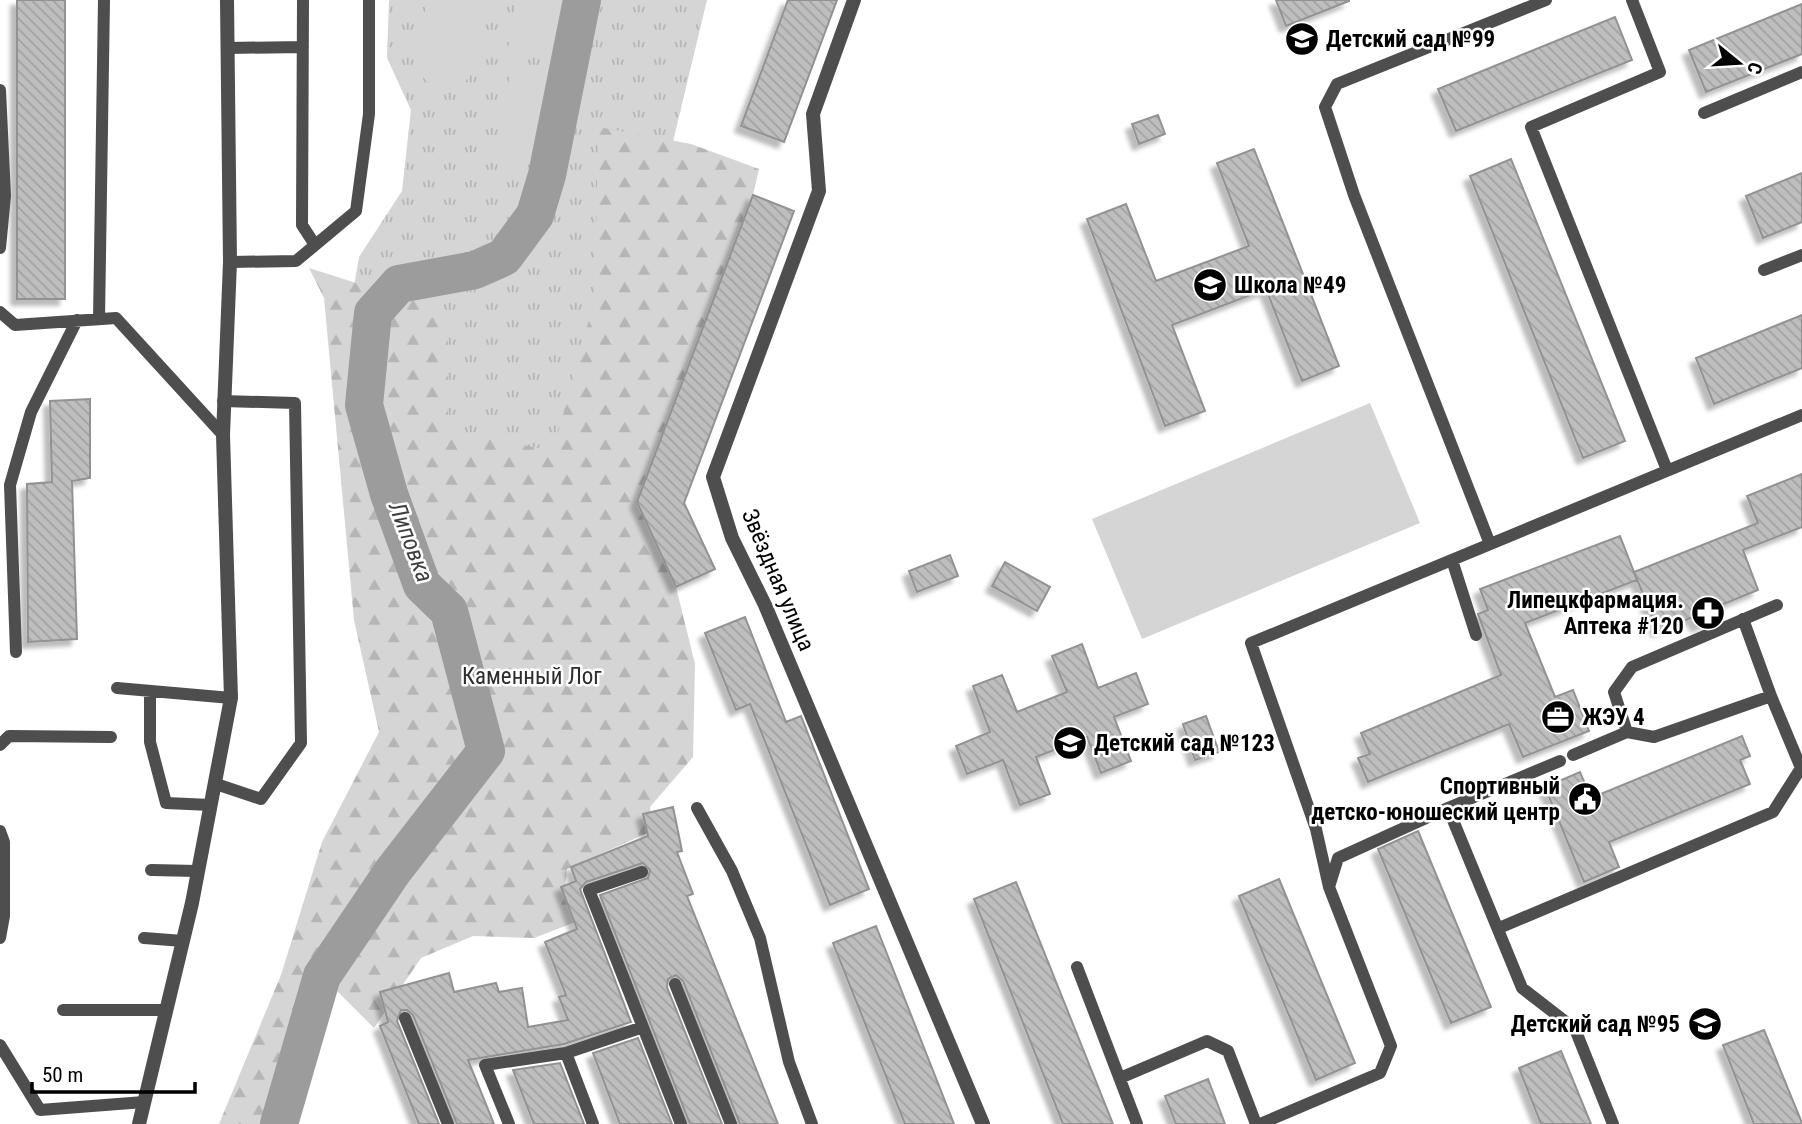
<svg xmlns="http://www.w3.org/2000/svg" width="1802" height="1124" viewBox="0 0 1802 1124" font-family="'Roboto Condensed',sans-serif">
<style>
.grass{fill:url(#grass-tufts)}
.forest{fill:url(#forest-firs)}
.pitch{fill:#d5d5d5}
.lines{fill:none;stroke-linecap:round;stroke-linejoin:round}
.river{stroke:#9c9c9c;stroke-width:38}
.building{fill:url(#building-back-hatch);stroke:#929292;stroke-width:2;filter:url(#shadow)}
.service{stroke:#4e4e4e;stroke-width:12}
.minor{stroke:#4e4e4e;stroke-width:14}
.labels{text-anchor:middle;dominant-baseline:central;stroke-width:5;stroke-linejoin:round;paint-order:stroke}
.poi-label{font-size:23px;font-weight:bold;fill:#000;stroke:#fff;text-anchor:start}
.street-label{font-size:23px;fill:#000;stroke:#fff}
.park-label{font-size:23px;fill:#2c2c2c;stroke:#fff}
.water-label{font-size:24px;font-style:italic;fill:#3d3d3d;stroke:#fff}
</style>
<defs>
<pattern id="grass-tufts" width="24" height="20" patternUnits="userSpaceOnUse" patternTransform="scale(1.75)"><rect width="24" height="20" fill="#d5d5d5"/><path d="M3 7l-1-3M5 7V3M7 7l1-3M15 17l-1-3M17 17v-4M19 17l1-3" fill="none" stroke="#b5b5b5"/></pattern>
<pattern id="forest-firs" width="22" height="20" patternUnits="userSpaceOnUse" patternTransform="scale(1.75)"><rect width="22" height="20" fill="#d5d5d5"/><path d="M5 1l3.5 6h-7zM16 11l3.5 6h-7z" fill="#b5b5b5"/></pattern>
<pattern id="building-back-hatch" width="6" height="6" patternUnits="userSpaceOnUse" patternTransform="scale(1.75)"><rect width="6" height="6" fill="#bebebe"/><path d="M-1 5l2 2M0 0l6 6M5-1l2 2" fill="none" stroke="#a2a2a2"/></pattern>
<filter id="shadow"><feDropShadow dx="-6" dy="6" stdDeviation="2" flood-color="#0004"/></filter>
</defs>
<rect width="100%" height="100%" fill="#fff"/>
<!-- grass -->
<path class="grass" d="M389,0H707L610,404L532,488L342,357L359,257L402,191L411,110L387,58Z"/>
<!-- forest -->
<path class="forest" d="M598,127L691,144L759,169L753,195L637,502L676,587L695,664L693,757L650,807L652,831L567,869L565,889L578,921L534,938L473,936L421,958L374,1028L322,976L279,1124H219L281,975L322,842L379,732L354,620L324,298L309,268L448,312V430L553,451L595,298Z"/>
<!-- pitch -->
<path class="pitch" d="M427,0H487L475,70L460,87L437,89L419,74L417,51Z
M517,0H565L555,56L508,48Z
M511,71L549,79L534,160L496,152Z
M1370,403L1420,523L1142,639L1092,519Z"/>
<g class="lines">
<!-- river -->
<path class="river" d="M279,1124L322,976L393,871L486,751L449,611L422,585L389,494L364,405L373,313L399,284L475,270L504,257L535,215L547,175L582,0"/>
</g>
<!-- building -->
<path class="building" d="M17,0H65V299H17Z
M788,0H837L784,142L741,126Z
M1276,0H1349V1L1286,26Z
M1802,4V54L1706,92L1689,50Z
M1615,17L1632,60L1456,131L1438,89Z
M1158,115L1165,134L1139,144L1132,124Z
M1254,149L1339,366L1302,381L1266,289L1172,325L1205,411L1165,426L1087,219L1126,204L1156,281L1249,246L1217,163Z
M1511,159L1625,441L1583,458L1470,176Z
M1802,173V222L1763,238L1746,196Z
M753,195L794,211L684,503L715,569L676,587L637,502Z
M1802,315V368L1714,404L1696,358Z
M90,399V478L72,481L77,639L28,642L27,484L52,482L50,401Z
M1802,474V527L1743,550L1758,590L1711,609L1715,619L1697,626L1693,617L1658,631L1634,572L1758,523L1747,496Z
M1620,536L1637,580L1525,623L1555,697L1573,690L1589,731L1523,757L1509,724L1368,782L1358,758L1370,754L1361,733L1501,675L1478,614L1488,610L1480,589Z
M950,555L958,576L917,592L909,571Z
M1005,562L1050,587L1037,611L992,586Z
M745,617L786,722L801,716L869,889L830,905L750,704L736,710L705,633Z
M1082,644L1098,688L1136,673L1148,704L1114,717L1131,761L1101,773L1087,737L1036,757L1050,794L1020,805L1003,760L967,774L956,746L990,732L973,686L1002,675L1017,712L1067,692L1052,656Z
M1206,716L1219,752L1195,760L1183,724Z
M1742,736L1750,756L1740,760L1750,784L1609,842L1619,867L1584,882L1545,787L1580,772L1591,798Z
M673,807L682,851L677,852L693,894L687,896L778,1124H740L683,981L676,975L668,979L667,987L722,1124H690L600,895L648,878L650,870L643,863L586,882L580,889L631,1022L564,1044L468,1060L494,1124H457L413,1015L407,1010H401L397,1021L439,1124H419L380,1026L388,1022L380,992L449,973L454,992L496,983L499,992L522,988L528,1027L568,1020L559,997L566,995L545,942L577,929L561,887L576,881L571,867L648,836L643,814Z
M1418,831L1491,1007L1451,1023L1378,849Z
M1279,879L1355,1063L1316,1080L1239,896Z
M1016,882L1113,1124H1063L974,899Z
M876,926L954,1124H905L833,943Z
M1764,1030L1802,1123V1124H1754L1723,1045Z
M638,1038L672,1124H620L593,1053Z
M1561,1051L1591,1124H1541L1519,1068Z
M560,1063L584,1124H534L513,1070Z
M1208,1079L1225,1124H1176L1165,1096Z"/>
<g class="lines">
<!-- service -->
<path class="service" d="M303,0L302,225L315,245
M1632,0L1660,72L1531,127L1667,470
M227,48L303,47
M0,90L5,196L0,248
M1704,113L1802,72
M230,262L296,261L356,211L369,114V0
M1764,270L1802,255
M0,312L15,325L116,318L223,435
M99,319L104,0
M1490,544L1354,195L1325,107L1337,84L1546,0
M1452,560L1476,635
M1743,619L1771,696
M16,652L10,485L31,412L77,320
M117,688L231,698
M150,692V742L166,803L211,805
M1627,732L1614,692L1632,667L1777,605
M0,745L9,736L111,737
M1560,761L1448,808L1522,988L1575,1029L1613,1124
M216,784L261,799L301,743L295,403L223,401
M697,808L732,871L760,938L789,1062L812,1124
M0,831L4,842V916L0,938
M151,870L197,871
M642,872L589,890L681,1124
M1329,887L1316,829L1251,643L1802,415
M1499,928L1773,812L1801,768L1771,696L1654,737L1627,732L1573,755
M144,938L183,941
M1077,967L1137,1124
M675,984L731,1124
M63,1010H167
M405,1018L448,1124
M0,1045L40,1110L144,1102
M566,1053L643,1027
M1120,1078L1207,1041L1228,1051L1256,1124
M509,1124L485,1065L566,1053L593,1124
M1260,1124L1380,1073L1391,1046L1329,887L1338,858L1448,808"/>
<!-- minor -->
<path class="minor" d="M854,0L813,114L819,191L713,477L732,538L765,605L983,1124
M139,1124L192,903L231,698L223,435L230,262L227,0"/>
</g>
<!-- icons -->
<defs>
<g id="school-disc" transform="scale(1.75)"><circle r="9.5" fill="#000" stroke="#fff"/><path d="M0-5L7-2L0 1L-7-2ZM-4 1L0 2.5L4 1V4Q0 6-4 4Z" fill="#fff"/></g>
<g id="pharmacy-disc" transform="scale(1.75)"><circle r="9.5" fill="#000" stroke="#fff"/><path d="M-2-6h4v4h4v4h-4v4h-4v-4h-4v-4h4Z" fill="#fff"/></g>
<g id="office-disc" transform="scale(1.75)"><circle r="9.5" fill="#000" stroke="#fff"/><path d="M-6-3h4V-5.5h4V-3h4V5H-6ZM-1-4.5V-3h2v-1.5ZM-6 0V1H6V0Z" fill="#fff"/></g>
<g id="civic-disc" transform="scale(1.75)"><circle r="9.5" fill="#000" stroke="#fff"/><path d="M-.6-6.5H3V-4.5H.6V-3L4-1V1h2V6H-6V1h2V-1L-.6-3ZM-1.2 2.5V6h2.4V2.5Z" fill="#fff"/></g>
</defs>
<g fill-rule="evenodd">
<use href="#school-disc" x="1302" y="39"/>
<use href="#school-disc" x="1210" y="285"/>
<use href="#pharmacy-disc" x="1708" y="613"/>
<use href="#office-disc" x="1558" y="717"/>
<use href="#school-disc" x="1070" y="743"/>
<use href="#civic-disc" x="1585" y="799"/>
<use href="#school-disc" x="1705" y="1024"/>
</g>
<g class="labels">
<!-- poi labels -->
<g class="poi-label">
<text x="1326" y="39">Детский сад №99</text>
<text x="1234" y="285">Школа №49</text>
<text x="1684" y="600" text-anchor="end">Липецкфармация.<tspan x="1684" dy="26">Аптека #120</tspan></text>
<text x="1582" y="717">ЖЭУ 4</text>
<text x="1094" y="743">Детский сад №123</text>
<text x="1560" y="786" text-anchor="end">Спортивный<tspan x="1560" dy="26">детско-юношеский центр</tspan></text>
<text x="1680" y="1024" text-anchor="end">Детский сад №95</text>
</g>
<!-- street labels -->
<g class="street-label">
<text transform="translate(778 580) rotate(67)">Звёздная улица</text>
</g>
<!-- park labels -->
<g class="park-label">
<text x="532" y="676">Каменный Лог</text>
</g>
<!-- water labels -->
<g class="water-label">
<text transform="translate(411 542) rotate(69)">Липовка</text>
</g>
</g>
<!-- north arrow -->
<g transform="translate(1739 63) rotate(108)" stroke="#ffffff" stroke-width="5" paint-order="stroke">
<path d="M0-5L12 26L0 18L-12 26Z" fill="#000000"/>
<text y="-10" font-size="19" font-weight="bold" text-anchor="middle" fill="#000000">С</text>
</g>
<!-- scale -->
<path d="M32 1082v10h163v-10" fill="none" stroke="#000000" stroke-width="3.5"/>
<text x="42" y="1082" font-size="21" fill="#000000" stroke="#ffffff" stroke-width="5" paint-order="stroke">50 m</text>
</svg>
